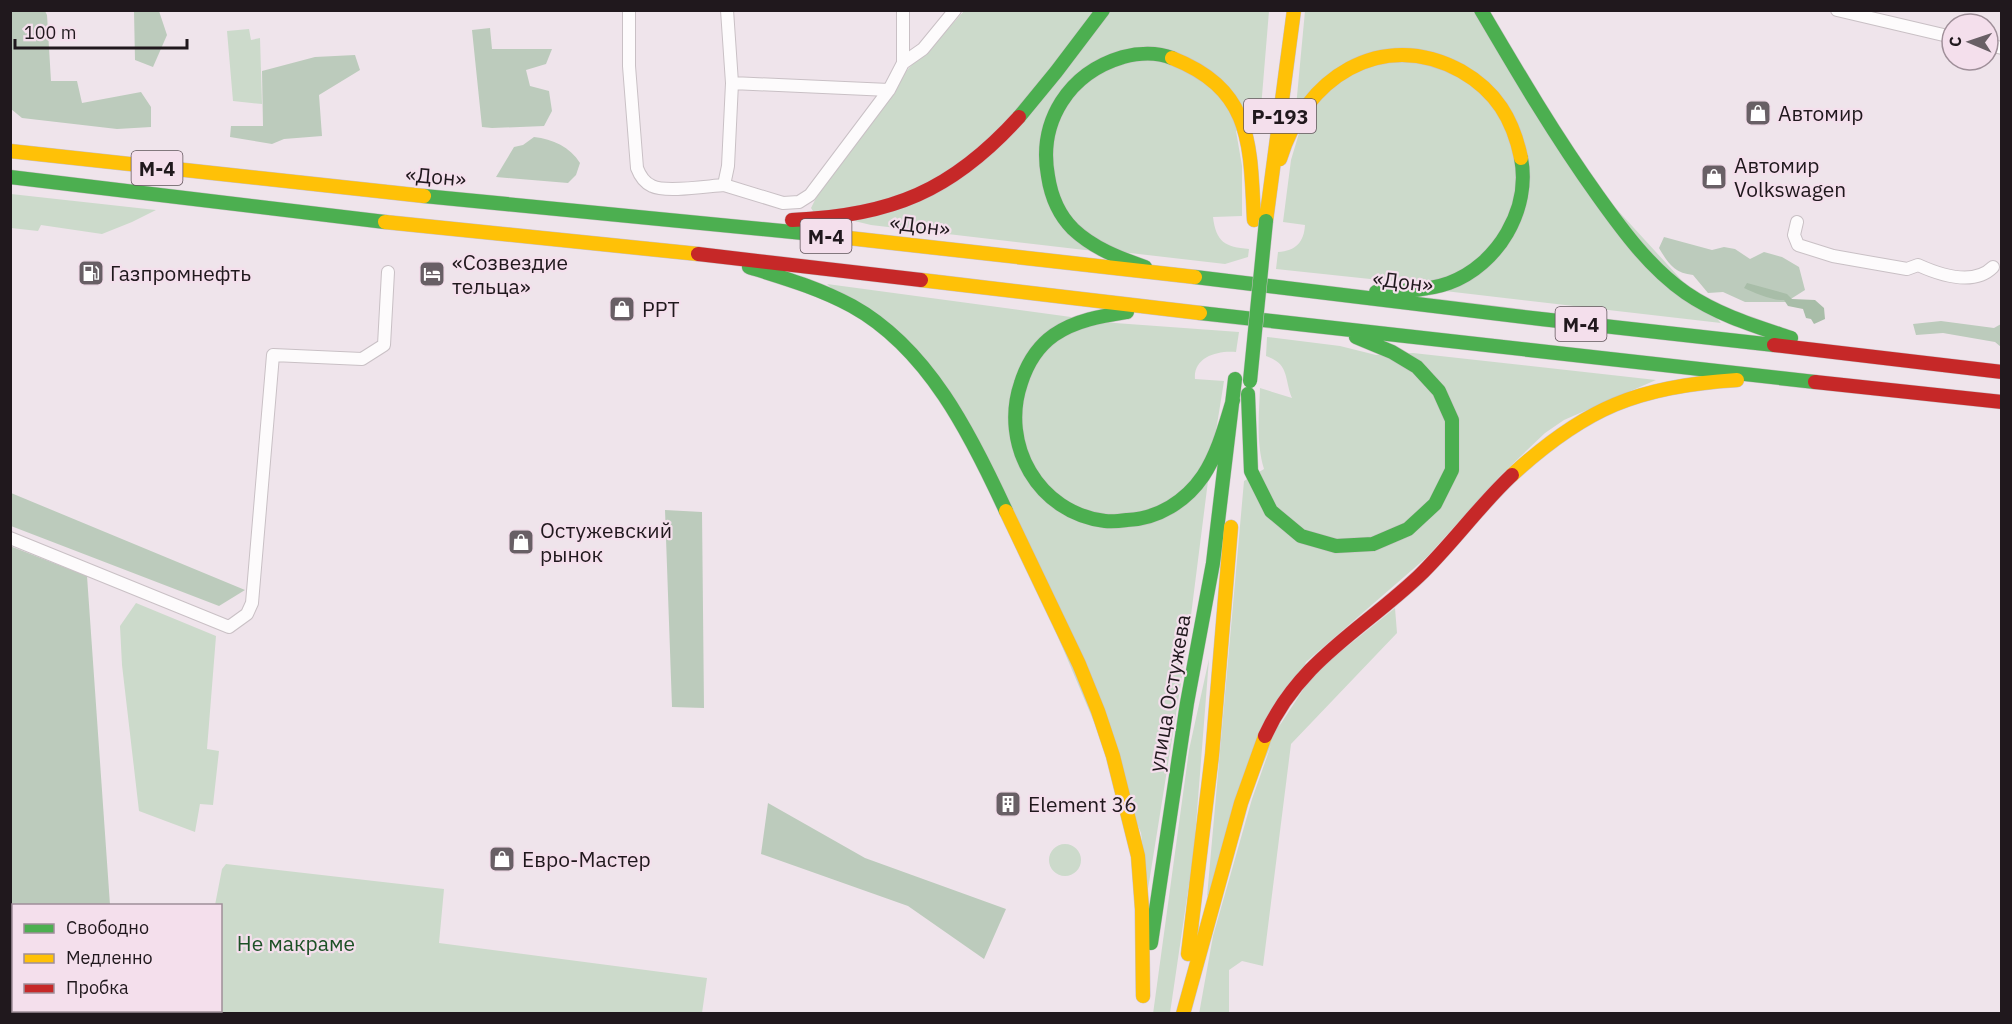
<svg xmlns="http://www.w3.org/2000/svg" width="2012" height="1024" viewBox="0 0 2012 1024" font-family="'IBM Plex Sans',sans-serif">
<style>
.green{fill:#ccdacb}
.forest{fill:#bccbbc}
.water{fill:#a8bda8}
.lines{fill:none;stroke-linecap:round;stroke-linejoin:round}
.street-casing{stroke:#c9c0c5;stroke-width:14}
.fast-casing{stroke:#c9c0c5;stroke-width:15}
.slow-casing{stroke:#c9c0c5;stroke-width:15}
.jam-casing{stroke:#c9c0c5;stroke-width:15}
.street{stroke:#fdfbfc;stroke-width:12}
.fast{stroke:#4caf50;stroke-width:14}
.slow{stroke:#ffc107;stroke-width:14}
.jam{stroke:#c62828;stroke-width:14}
.fast-bridge-casing{stroke:#c9c0c5;stroke-width:15;stroke-linecap:butt}
.fast-bridge{stroke:#4caf50;stroke-width:14}
.labels{text-anchor:middle;dominant-baseline:central;stroke-width:4.5;stroke-linejoin:round;paint-order:stroke}
.shield{fill:#f4dfec;stroke:#60545b;stroke-width:1.5}
.shield-label{font-size:20px;font-weight:bold;fill:#20181d}
.poi-label{font-size:21px;fill:#20181d;stroke:#f4dfec;text-anchor:start}
.street-label{font-size:21px;fill:#20181d;stroke:#f4dfec}
.park-label{font-size:21px;fill:#1d5126;stroke:#f4dfec}
</style>
<rect width="100%" height="100%" fill="#efe4eb"/>
<!-- green -->
<path class="green" d="M964,11H1269L1260,120L1236,131L1242,166V216L1213,217C1216,242 1225,247 1249,249L1248,257L1225,264L1130,253L1085,250L871,225L813,211L811,208L817,196L900,78L917,59L930,49Z
M1305,11H1473L1556,143L1721,323L1445,291L1423,281H1389L1276,269L1278,252C1296,251 1304,242 1305,225L1283,222L1291,160L1299,133L1296,107Z
M249,29L251,40L260,38L262,104L233,101L227,31Z
M11,194L156,210L132,222L102,234L41,225L38,231L11,228Z
M827,284L1115,323L1239,332L1236,352C1218,350 1193,357 1195,379L1224,381L1208,481L1188,639L1148,889L1141,833L962,410Z
M1267,337L1340,346L1376,355L1413,353L1656,380L1564,420L1545,433L1500,476L1427,557L1306,662L1207,897L1244,481L1264,469C1256,443 1259,415 1260,388L1292,398C1284,379 1290,364 1266,356Z
M136,603L216,636L207,749L219,751L213,805L200,804L195,832L139,811L122,665L120,626Z
M1395,608L1397,633L1291,744L1263,966L1242,961L1229,970V1013L1199,1014L1213,936L1252,799L1276,731L1314,673Z
M1209,659L1194,850L1170,1013L1153,1014L1189,750Z
M1049 860a16 16 0 1 1 32 0a16 16 0 1 1-32 0Z
M226,864L444,889L439,943L707,978L702,1013H196V1011L220,1010V906L215,905L222,869Z"/>
<!-- forest -->
<path class="forest" d="M10,11H45L47,15L51,81H77L82,103L141,92L151,107V127L117,129L22,118L11,109Z
M134,11H159L167,35L153,67L135,60Z
M490,28L492,49H552L546,64L526,70L530,86L549,91L552,111L544,126L492,128L482,127L472,30Z
M355,55L360,70L319,95L322,136L284,139L272,144L230,137L231,126H263L262,71L315,57Z
M534,137C553,139 570,147 580,163L576,175L568,183L496,177L514,147L523,145Z
M1664,237L1712,250L1724,247L1735,249L1750,259L1764,252L1782,257L1799,267L1805,290L1786,302H1745L1723,292L1708,293L1693,275C1674,273 1668,263 1659,248Z
M1941,321L1994,328L2001,324V347L1995,342L1943,333L1916,335L1913,324Z
M10,493H11L245,590L219,606L11,526Z
M665,510L702,512L704,708L672,707Z
M10,546L87,576L110,905L14,906V1010H118V1013H11Z
M768,803L865,858L1006,909L984,959L908,906L761,854Z"/>
<!-- water -->
<path class="water" d="M1747,283L1787,294L1792,299L1815,300L1824,308L1825,319L1814,324L1811,319L1806,318L1803,309L1788,306L1784,300C1774,301 1754,293 1744,288Z"/>
<g class="lines">
<!-- street casing -->
<g class="street-casing">
<path id="street" d="M629,10V66L637,168C640,176 645,183 652,186C666,193 708,186 724,185L728,166L732,83L727,10
M903,10V63
M1837,10L1952,37
M1988,45L2002,48
M732,83L889,90
M724,185L783,203L799,202L810,195L889,90L903,63L923,49L955,10
M1797,222L1794,235L1798,245L1833,256L1907,269L1918,265C1940,275 1974,286 1993,267
M10,538L229,627L247,614L252,603L273,355L362,359L384,345L388,272"/>
</g>
<!-- fast casing -->
<g class="fast-casing">
<path id="fast" d="M1481,10C1518,73 1555,136 1598,196C1623,231 1650,268 1686,293C1718,315 1755,326 1791,338
M1019,117L1056,72L1103,10
M10,177L385,222
M424,196L813,234
M749,267C784,278 819,288 852,306C928,348 971,435 1006,511
M1145,267C1119,258 1093,248 1073,229C1058,214 1051,196 1048,176C1038,121 1069,73 1123,57C1138,53 1157,52 1172,58
M1195,277L1541,319L1774,345
M1376,292C1400,291 1426,291 1449,283C1498,265 1531,209 1521,158
M1127,312C1102,316 1076,320 1054,335C1037,347 1027,364 1021,383C1000,444 1038,513 1105,521C1112,522 1120,521 1127,520C1158,519 1186,501 1203,476C1218,453 1225,426 1233,400
M1200,313L1815,382
M1248,394L1251,471L1271,511L1301,536L1336,546L1373,544L1408,529L1435,504L1452,470V420L1439,391L1417,367L1392,352L1356,337
M1151,943L1187,703L1213,563L1235,379"/>
</g>
<!-- slow casing -->
<g class="slow-casing">
<path id="slow" d="M1172,58C1253,90 1250,144 1254,220
M10,151L424,196
M1280,159C1304,79 1381,27 1461,71C1496,91 1513,119 1521,158
M1266,221L1294,10
M385,222L698,254
M813,234L1195,277
M921,280L1200,313
M1512,475C1585,408 1638,386 1737,380
M1006,511L1079,664L1098,711L1113,756L1138,856L1142,909L1143,996
M1188,954L1212,755L1231,527
M1183,1014L1241,803L1265,736"/>
</g>
<!-- jam casing -->
<g class="jam-casing">
<path id="jam" d="M792,220C891,216 952,191 1019,117
M698,254L921,280
M1774,345L2002,372
M1815,382L2002,402
M1265,736C1299,661 1362,630 1419,576C1452,544 1479,506 1512,475"/>
</g>
<!-- street -->
<use href="#street" class="street"/>
<!-- fast -->
<use href="#fast" class="fast"/>
<!-- slow -->
<use href="#slow" class="slow"/>
<!-- jam -->
<use href="#jam" class="jam"/>
<!-- fast-bridge casing -->
<g class="fast-bridge-casing">
<path id="fast-bridge" d="M1250,381L1266,221"/>
</g>
<!-- fast-bridge -->
<use href="#fast-bridge" class="fast-bridge"/>
</g>
<!-- icons -->
<defs>
<g id="shop-square" transform="scale(1.35)"><rect x="-9" y="-9" width="18" height="18" rx="4" fill="#685f65" stroke="#f4dfec"/><path d="M-5-2.5h2.3a2.7 3.5 0 0 1 5.4 0H5L5.5 6h-11ZM-1.5-2.5h3a1.5 2.3 0 0 0-3 0Z" fill="#fff"/></g>
<g id="fuel-square" transform="scale(1.35)"><rect x="-9" y="-9" width="18" height="18" rx="4" fill="#685f65" stroke="#f4dfec"/><path d="M-5.5-6h7V0h2V4h1.3V-2.5L3-4.5l.8-.8L6-3V5H2.5V1h-1V6h-7ZM-4.2-4.7v3.2H.2V-4.7Z" fill="#fff"/></g>
<g id="hotel-square" transform="scale(1.35)"><rect x="-9" y="-9" width="18" height="18" rx="4" fill="#685f65" stroke="#f4dfec"/><path d="M-6-4.5h1.5V1H6V5H4.5V3h-9V5H-6ZM-4 0a1.8 1.8 0 1 1 3.6 0ZM.5 0V-2.5h3Q6-2.5 6 0Z" fill="#fff"/></g>
<g id="building-square" transform="scale(1.35)"><rect x="-9" y="-9" width="18" height="18" rx="4" fill="#685f65" stroke="#f4dfec"/><path d="M-4-6H4V6H1V3H-1V6H-4ZM-2.5-4.3h1.7v1.8h-1.7ZM.8-4.3h1.7v1.8H.8ZM-2.5-1h1.7V.8h-1.7ZM.8-1h1.7V.8H.8Z" fill="#fff"/></g>
</defs>
<g fill-rule="evenodd">
<use href="#shop-square" x="1758" y="113"/>
<use href="#shop-square" x="1714" y="177"/>
<use href="#fuel-square" x="91" y="273"/>
<use href="#hotel-square" x="432" y="274"/>
<use href="#shop-square" x="622" y="309"/>
<use href="#shop-square" x="521" y="542"/>
<use href="#building-square" x="1008" y="804"/>
<use href="#shop-square" x="502" y="859"/>
</g>
<g class="labels">
<!-- shield labels -->
<g class="shield">
<rect x="1244" y="99" width="72" height="34" rx="4.5"/>
<rect x="131.5" y="151" width="51" height="34" rx="4.5"/>
<rect x="800.5" y="219" width="51" height="34" rx="4.5"/>
<rect x="1555.5" y="307" width="51" height="34" rx="4.5"/>
</g>
<g class="shield-label">
<text x="1280" y="116">Р-193</text>
<text x="157" y="168">М-4</text>
<text x="826" y="236">М-4</text>
<text x="1581" y="324">М-4</text>
</g>
<!-- poi labels -->
<g class="poi-label">
<text x="1778" y="113">Автомир</text>
<text x="1734" y="165">Автомир<tspan x="1734" dy="24">Volkswagen</tspan></text>
<text x="452" y="262">«Созвездие<tspan x="452" dy="24">тельца»</tspan></text>
<text x="110" y="273">Газпромнефть</text>
<text x="642" y="309">РРТ</text>
<text x="540" y="530">Остужевский<tspan x="540" dy="24">рынок</tspan></text>
<text x="1028" y="804">Element 36</text>
<text x="522" y="859">Евро-Мастер</text>
</g>
<!-- street labels -->
<g class="street-label">
<text transform="translate(436 176) rotate(5)">«Дон»</text>
<text transform="translate(920 225) rotate(7)">«Дон»</text>
<text transform="translate(1403 281) rotate(7)">«Дон»</text>
<text transform="translate(1169 693) rotate(-80)">улица Остужева</text>
</g>
<!-- park labels -->
<g class="park-label">
<text x="296" y="943">Не макраме</text>
</g>
</g>
<!-- border -->
<rect width="2012" height="1024" fill="none" stroke="#20181d" stroke-width="24"/>
<!-- legend -->
<rect x="12" y="904" width="210" height="108" fill="#f4dfec" stroke="#9f8f99" stroke-width="1.5"/>
<rect x="24" y="924" width="30" height="9" fill="#4caf50" stroke="#9f8f99" stroke-width="1.5"/>
<text x="66" y="934" font-size="18" fill="#20181d">Свободно</text>
<rect x="24" y="954" width="30" height="9" fill="#ffc107" stroke="#9f8f99" stroke-width="1.5"/>
<text x="66" y="964" font-size="18" fill="#20181d">Медленно</text>
<rect x="24" y="984" width="30" height="9" fill="#c62828" stroke="#9f8f99" stroke-width="1.5"/>
<text x="66" y="994" font-size="18" fill="#20181d">Пробка</text>
<!-- north arrow -->
<g transform="translate(1970 42) rotate(272)"><circle r="28" fill="#f4dfec" stroke="#9f8f99" stroke-width="1.5"/>
<path d="M0-4.5L10 22L0 15L-10 22Z" fill="#685f65"/>
<text y="-9" font-size="16" font-weight="bold" text-anchor="middle" fill="#20181d">С</text>
</g>
<!-- scale -->
<path d="M15 39v9h172v-9" fill="none" stroke="#20181d" stroke-width="3"/>
<text x="24" y="39" font-size="18" fill="#20181d" stroke="#f4dfec" stroke-width="4.5" paint-order="stroke">100 m</text>
</svg>
